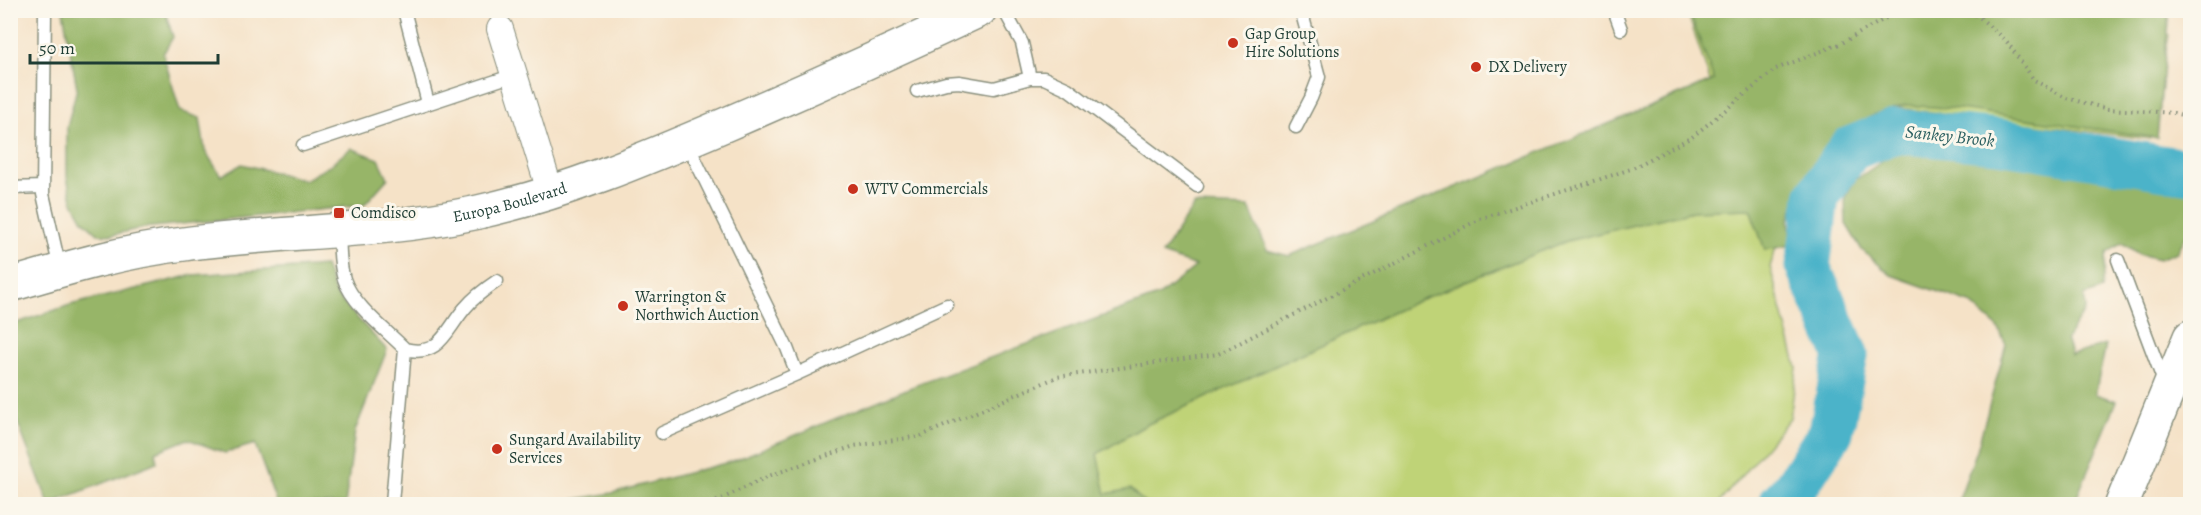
<svg xmlns="http://www.w3.org/2000/svg" width="2201" height="515" viewBox="0 0 2201 515" font-family="Alegreya,serif">
<style>
.green{fill:#bfd377;stroke:#6f8856;stroke-width:1.5}
.forest{fill:#97b568;stroke:#5b794e;stroke-width:1.5}
.lines{fill:none;stroke-linecap:round;stroke-linejoin:round}
.river{stroke:#4bb3c9;stroke-width:45}
.lane-casing{stroke:#8a907e;stroke-width:15}
.street-casing{stroke:#8a907e;stroke-width:28}
.secondary-casing{stroke:#8a907e;stroke-width:36}
.highway-casing{stroke:#8a907e;stroke-width:36}
.path{stroke:#8a907e;stroke-width:4;stroke-dasharray:1.5 4.5;stroke-linecap:butt}
.lane{stroke:#fff;stroke-width:12}
.street{stroke:#fff;stroke-width:26}
.secondary{stroke:#fff;stroke-width:33}
.highway{stroke:#fff;stroke-width:33}
.poi-dot{fill:#c8321e;stroke:#fbf7ec;stroke-width:2}
.labels{text-anchor:middle;dominant-baseline:central;stroke-width:6;stroke-linejoin:round;paint-order:stroke}
.poi-label{font-size:16px;fill:#1f3d34;stroke:#fbf7ec;text-anchor:start}
.street-label{font-size:16px;fill:#1f3d34;stroke:#fbf7ec}
.water-label{font-size:18px;font-style:italic;fill:#2c6061;stroke:#fbf7ec}
</style>
<rect width="100%" height="100%" fill="#fbf7ec"/>
<filter id="ink" filterUnits="userSpaceOnUse"><feTurbulence type="fractalNoise" baseFrequency=".0167" numOctaves="2"/><feDisplacementMap in="SourceGraphic" scale="12" xChannelSelector="R" yChannelSelector="G"/><feConvolveMatrix kernelMatrix="1 2 1 2 8 2 1 2 1" color-interpolation-filters="sRGB"/></filter>
<filter id="wash" filterUnits="userSpaceOnUse"><feTurbulence type="fractalNoise" baseFrequency=".008" numOctaves="4" result="noise"/><feDisplacementMap in="SourceGraphic" scale="24" xChannelSelector="R" yChannelSelector="G"/><feGaussianBlur stdDeviation="1.35" result="paint"/><feColorMatrix in="noise" values="0 0 0 0 0 0 0 0 0 0 0 0 0 0 0 0 0 1.4 0 .05"/><feComposite in="paint" operator="in"/></filter>
<g filter="url(#wash)">
<rect width="100%" height="100%" fill="#f5e2c7"/>
<!-- green -->
<path class="green" d="M2115,10L2169,35L2150,139L1868,104L1797,178L1770,267L1797,368L1790,418L1718,504H916L1286,295L1718,105L1687,11Z"/>
<!-- forest -->
<path class="forest" d="M63,11H165L173,37L163,54L180,111L200,118L205,151L221,176L242,164L305,180L329,166L351,148L379,159L388,178L364,205L142,228L112,235L98,234L83,220L72,200L67,177V127L77,88Z
M2126,11L2133,14L2134,11H2169L2157,138L1959,109L1905,105L1872,116L1841,137L1802,183L1789,221L1792,245L1765,250L1750,209L1693,211L1567,241L1422,299L1146,425L1097,454L1106,494L1130,489L1146,504H546L612,493L733,461L914,386L1160,295L1196,266L1162,254L1194,205L1249,207L1267,250L1289,256L1714,80L1689,11Z
M1903,142L2190,186V229L2177,252L2159,259L2139,254L2122,243L2107,253L2102,289L2084,296L2086,309L2066,339L2071,355L2106,345L2095,394L2117,401L2074,504H1957L1977,450L2006,345L1998,328L1970,303L1891,275L1862,250L1846,224L1845,197L1855,180L1877,165Z
M325,266L336,295L387,350L355,431L345,504H277L255,444L225,453L188,439L155,452L157,462L49,504L15,416L11,418V325L70,305L193,275Z"/>
<g class="lines">
<!-- river -->
<path class="river" d="M1780,504L1792,492L1831,432L1846,355L1808,267L1817,197L1850,149L1895,131L1998,141L2190,172"/>
</g>
</g>
<g filter="url(#ink)">
<g class="lines">
<!-- lane casing -->
<g class="lane-casing">
<path id="lane" d="M45,10L43,194L60,269
M404,10L428,103
M496,10L500,29
M1004,10L1022,43L1030,78
M1614,10L1621,29
M917,91L946,83L959,82L994,88L1030,78H1044L1068,89L1197,186
M1296,127L1311,98L1319,77L1301,10
M687,143L787,348L797,374L947,305
M303,145L514,75
M10,188L43,187
M339,232C340,247 339,264 344,279C352,304 386,330 405,349L392,503
M2118,260L2164,382
M405,349C440,358 446,330 465,308C474,297 485,289 497,281
M662,433L797,374"/>
</g>
<!-- street casing -->
<g class="street-casing">
<path id="street" d="M500,29L551,194"/>
</g>
<!-- secondary casing -->
<g class="secondary-casing">
<g id="secondary">
<path id="s1" d="M10,285C67,268 125,251 184,244C280,231 379,233 474,213C563,194 645,159 729,123C813,87 897,49 980,10"/>
</g>
</g>
<!-- highway casing -->
<g class="highway-casing">
<path id="highway" d="M2122,504L2190,337"/>
</g>
<!-- path -->
<path class="path" d="M1964,10L1978,16L2007,42L2034,80L2066,98L2108,109L2174,113L2190,117
M711,504L769,476L854,446L921,436L1057,377L1218,354L1482,218L1631,169L1692,137L1776,69L1842,43L1900,10"/>
<!-- lane -->
<use href="#lane" class="lane"/>
<!-- street -->
<use href="#street" class="street"/>
<!-- secondary -->
<use href="#secondary" class="secondary"/>
<!-- highway -->
<use href="#highway" class="highway"/>
</g>
</g>
<!-- markers -->
<g class="poi-dot">
<circle cx="1233" cy="43" r="6"/>
<circle cx="1476" cy="67" r="6"/>
<circle cx="853" cy="189" r="6"/>
<rect x="333" y="207" width="12" height="12" rx="3"/>
<circle cx="623" cy="306" r="6"/>
<circle cx="497" cy="449" r="6"/>
</g>
<g class="labels">
<!-- poi labels -->
<g class="poi-label">
<text x="1245" y="34">Gap Group<tspan x="1245" dy="18">Hire Solutions</tspan></text>
<text x="1488" y="67">DX Delivery</text>
<text x="865" y="189">WTV Commercials</text>
<text x="351" y="213">Comdisco</text>
<text x="635" y="297">Warrington &amp;<tspan x="635" dy="18">Northwich Auction</tspan></text>
<text x="509" y="440">Sungard Availability<tspan x="509" dy="18">Services</tspan></text>
</g>
<!-- street labels -->
<g class="street-label">
<text stroke="none"><textPath href="#s1" startOffset="508">Europa Boulevard</textPath></text>
</g>
<!-- water labels -->
<g class="water-label">
<text transform="translate(1950 136) rotate(6)">Sankey Brook</text>
</g>
</g>
<!-- margin -->
<rect width="2201" height="515" fill="none" stroke="#fbf7ec" stroke-width="36"/>
<!-- scale -->
<path d="M30 54v9h188v-9" fill="none" stroke="#1f3d34" stroke-width="3"/>
<text x="39" y="54" font-size="18" fill="#1f3d34" stroke="#fbf7ec" stroke-width="4.5" paint-order="stroke">50 m</text>
</svg>
